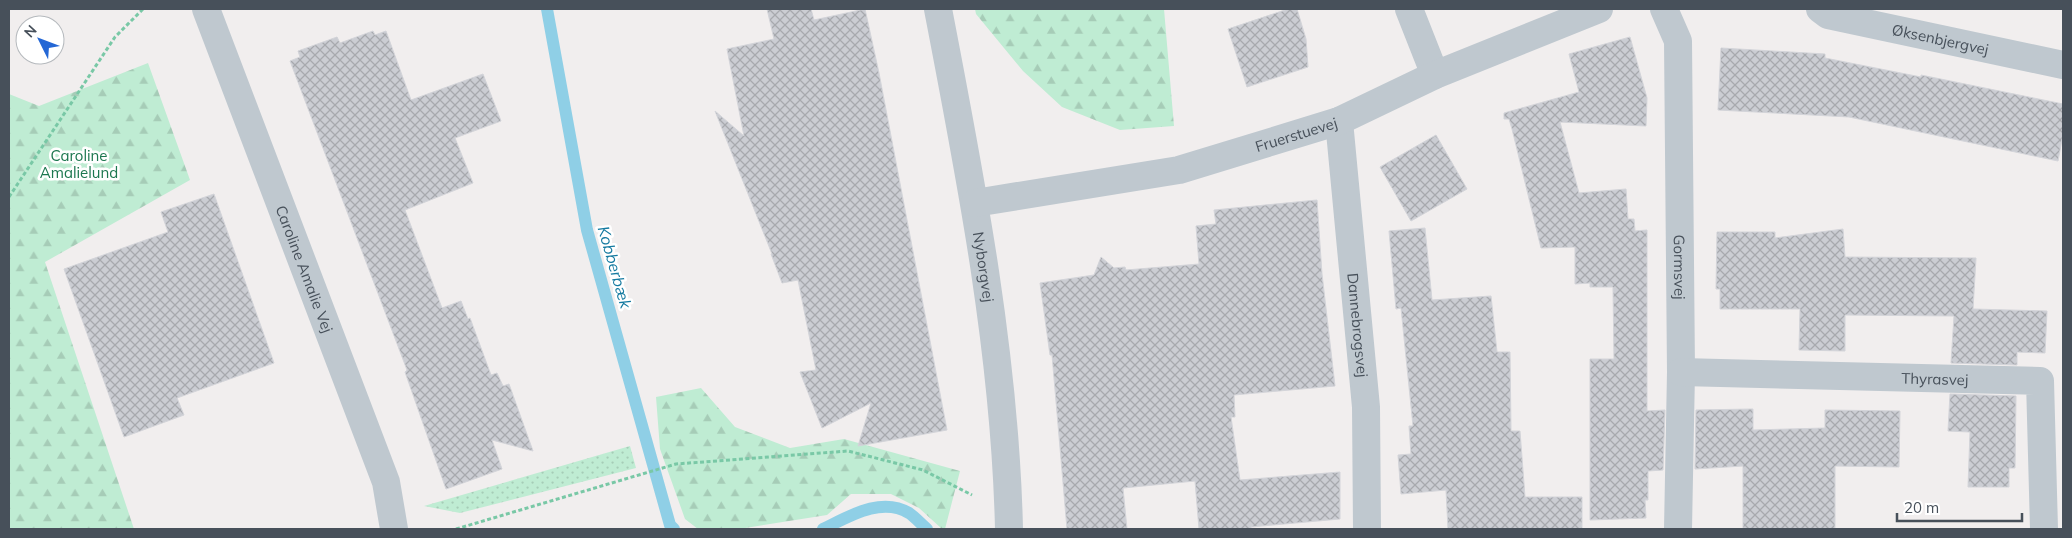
<svg xmlns="http://www.w3.org/2000/svg" width="2072" height="538" viewBox="0 0 2072 538" font-family="Mulish,sans-serif">
<style>
.grass{fill:url(#grass-dots)}
.forest{fill:url(#forest-firs)}
.lines{fill:none;stroke-linecap:round;stroke-linejoin:round}
.stream{stroke:#8fcfe6;stroke-width:12}
.building{fill:url(#building-cross-hatch);stroke:#d3d4d9}
.path{stroke:#79c8a6;stroke-width:3;stroke-dasharray:4 2.5;stroke-linecap:butt}
.minor{stroke:#bfc8cf;stroke-width:28}
.labels{text-anchor:middle;dominant-baseline:central;stroke-width:5;stroke-linejoin:round;paint-order:stroke}
.street-label{font-size:15px;fill:#47505a;stroke:#fff}
.park-label{font-size:15px;fill:#1c774f;stroke:#fff}
.water-label{font-size:16px;font-style:italic;fill:#157aa0;stroke:#fff}
</style>
<defs>
<pattern id="grass-dots" width="8" height="8" patternUnits="userSpaceOnUse" patternTransform="scale(1.25)"><rect width="8" height="8" fill="#bfecd3"/><path d="M2 2h.1M6 6h.1" fill="none" stroke="#a6ccb7" stroke-width="1.8" stroke-linecap="round"/></pattern>
<pattern id="forest-firs" width="22" height="20" patternUnits="userSpaceOnUse" patternTransform="scale(1.25)"><rect width="22" height="20" fill="#bfecd3"/><path d="M5 1l3.5 6h-7zM16 11l3.5 6h-7z" fill="#a6ccb7"/></pattern>
<pattern id="building-cross-hatch" width="8" height="8" patternUnits="userSpaceOnUse" patternTransform="scale(1.25)"><rect width="8" height="8" fill="#cbcdd3"/><path d="M0 0l8 8M0 8l8-8" fill="none" stroke="#a7a9ae"/></pattern>
</defs>
<rect width="100%" height="100%" fill="#f1eeee"/>
<!-- grass -->
<path class="grass" d="M630,446L636,468L460,513L424,506Z"/>
<!-- forest -->
<path class="forest" d="M975,9H1164L1174,126L1120,130L1062,107L1023,71L976,14Z
M148,63L190,180L45,262L134,529H9V94L39,106Z
M701,388L735,427L790,448L844,439L960,471L945,529H942L919,508L891,494H851L827,515L739,529H698L685,519L660,449L656,397Z"/>
<g class="lines">
<!-- stream -->
<path class="stream" d="M547,9L587,230L670,525L674,529
M823,529C848,517 881,496 909,513C915,517 921,524 927,529"/>
</g>
<!-- building -->
<path class="building" d="M767,9H811L814,20L865,9L879,73L947,430L858,446L871,403L822,428L800,372L816,370L798,280L782,283L771,254H772L715,111L744,136L727,49L774,39Z
M1288,9H1297L1306,39L1308,67L1247,87L1228,29Z
M373,31L375,35L386,31L411,100L483,74L501,121L455,138L473,183L405,210L442,308L461,301L468,319L470,318L491,375L497,373L503,386L509,384L533,451L492,440L502,469L446,489L405,372L407,370L290,61L300,57L298,51L337,37L340,43Z
M1630,37L1647,98L1646,126L1560,122L1579,193L1626,189L1628,219H1634L1635,231L1647,230V411L1665,410L1663,470L1648,471V500H1645L1646,518L1590,520V359H1614L1613,287H1590V283L1575,284V247L1541,248L1512,129L1509,119H1504V113L1579,92L1569,54Z
M1721,48L1825,54V58L1921,77V75L2063,104V134L2058,161L1849,117L1718,110Z
M1436,135L1467,189L1411,221L1380,167Z
M214,194L274,363L177,398L184,415L124,437L64,269L168,232L161,212Z
M1317,200L1322,274L1335,386L1234,395L1235,417H1231L1240,480L1340,472V519L1251,527V529H1199L1195,481L1123,488L1127,529H1067L1052,355H1050L1040,283L1094,275L1101,257L1114,268L1125,267L1126,270L1199,264L1196,226L1216,224L1214,210Z
M1425,228L1432,300L1491,296L1497,352H1510L1511,431H1520L1525,497H1582V529H1448L1446,490L1401,494L1398,455L1411,454L1409,426H1413L1401,308L1396,309L1389,231Z
M1843,229L1845,257L1976,258L1973,309L2047,311L2045,353L2017,352V365L1951,363L1954,316L1845,315V351L1799,350L1800,309H1720V289H1716L1717,232H1775V238Z
M1950,394L2016,396L2015,468H2009V487H1968L1970,432L1948,431Z
M1753,409V430L1825,428V410L1900,411L1899,467L1835,466V529H1743V466L1695,469L1696,410Z"/>
<g class="lines">
<!-- path -->
<path class="path" d="M9,197L115,37L143,9
M456,529L676,464L848,451L923,470L972,495"/>
<!-- minor -->
<g class="minor">
<path id="s1" d="M206,9L386,482L394,529"/>
<path id="s2" d="M938,9C971,180 1005,354 1009,529"/>
<path d="M1409,9L1435,75"/>
<path id="s3" d="M1664,9L1678,41L1681,372L1678,529"/>
<path id="s4" d="M1820,9L1828,15L2063,65"/>
<path id="s5" d="M1339,121L1366,407L1367,529"/>
<path id="s6" d="M975,203L1179,170L1339,121L1435,75L1599,9"/>
<path id="s7" d="M1681,372L2040,381L2044,529"/>
</g>
</g>
<g class="labels">
<!-- street labels -->
<g class="street-label">
<text stroke="none"><textPath href="#s4" startOffset="125">Øksenbjergvej</textPath></text>
<text stroke="none"><textPath href="#s6" startOffset="329">Fruerstuevej</textPath></text>
<text stroke="none"><textPath href="#s1" startOffset="278">Caroline Amalie Vej</textPath></text>
<text stroke="none"><textPath href="#s2" startOffset="262">Nyborgvej</textPath></text>
<text stroke="none"><textPath href="#s3" startOffset="261">Gormsvej</textPath></text>
<text stroke="none"><textPath href="#s5" startOffset="205">Dannebrogsvej</textPath></text>
<text stroke="none"><textPath href="#s7" startOffset="254">Thyrasvej</textPath></text>
</g>
<!-- park labels -->
<g class="park-label">
<text x="79" y="155">Caroline<tspan x="79" dy="17">Amalielund</tspan></text>
</g>
<!-- water labels -->
<g class="water-label">
<text transform="translate(615 267) rotate(74)">Kobberbæk</text>
</g>
</g>
<!-- border -->
<rect width="2072" height="538" fill="none" stroke="#47505a" stroke-width="20"/>
<!-- north arrow -->
<g transform="translate(40 40) rotate(312)"><circle r="24" fill="#ffffff" stroke="#b5b9bd"/>
<path d="M0-4L9 19L0 12L-9 19Z" fill="#2467d5"/>
<text y="-8" font-size="14" font-weight="bold" text-anchor="middle" fill="#47505a">N</text>
</g>
<!-- scale -->
<path d="M1897 513v8h125v-8" fill="none" stroke="#47505a" stroke-width="2.5"/>
<text x="1904" y="513" font-size="15" fill="#47505a" stroke="#ffffff" stroke-width="4" paint-order="stroke">20 m</text>
</svg>
